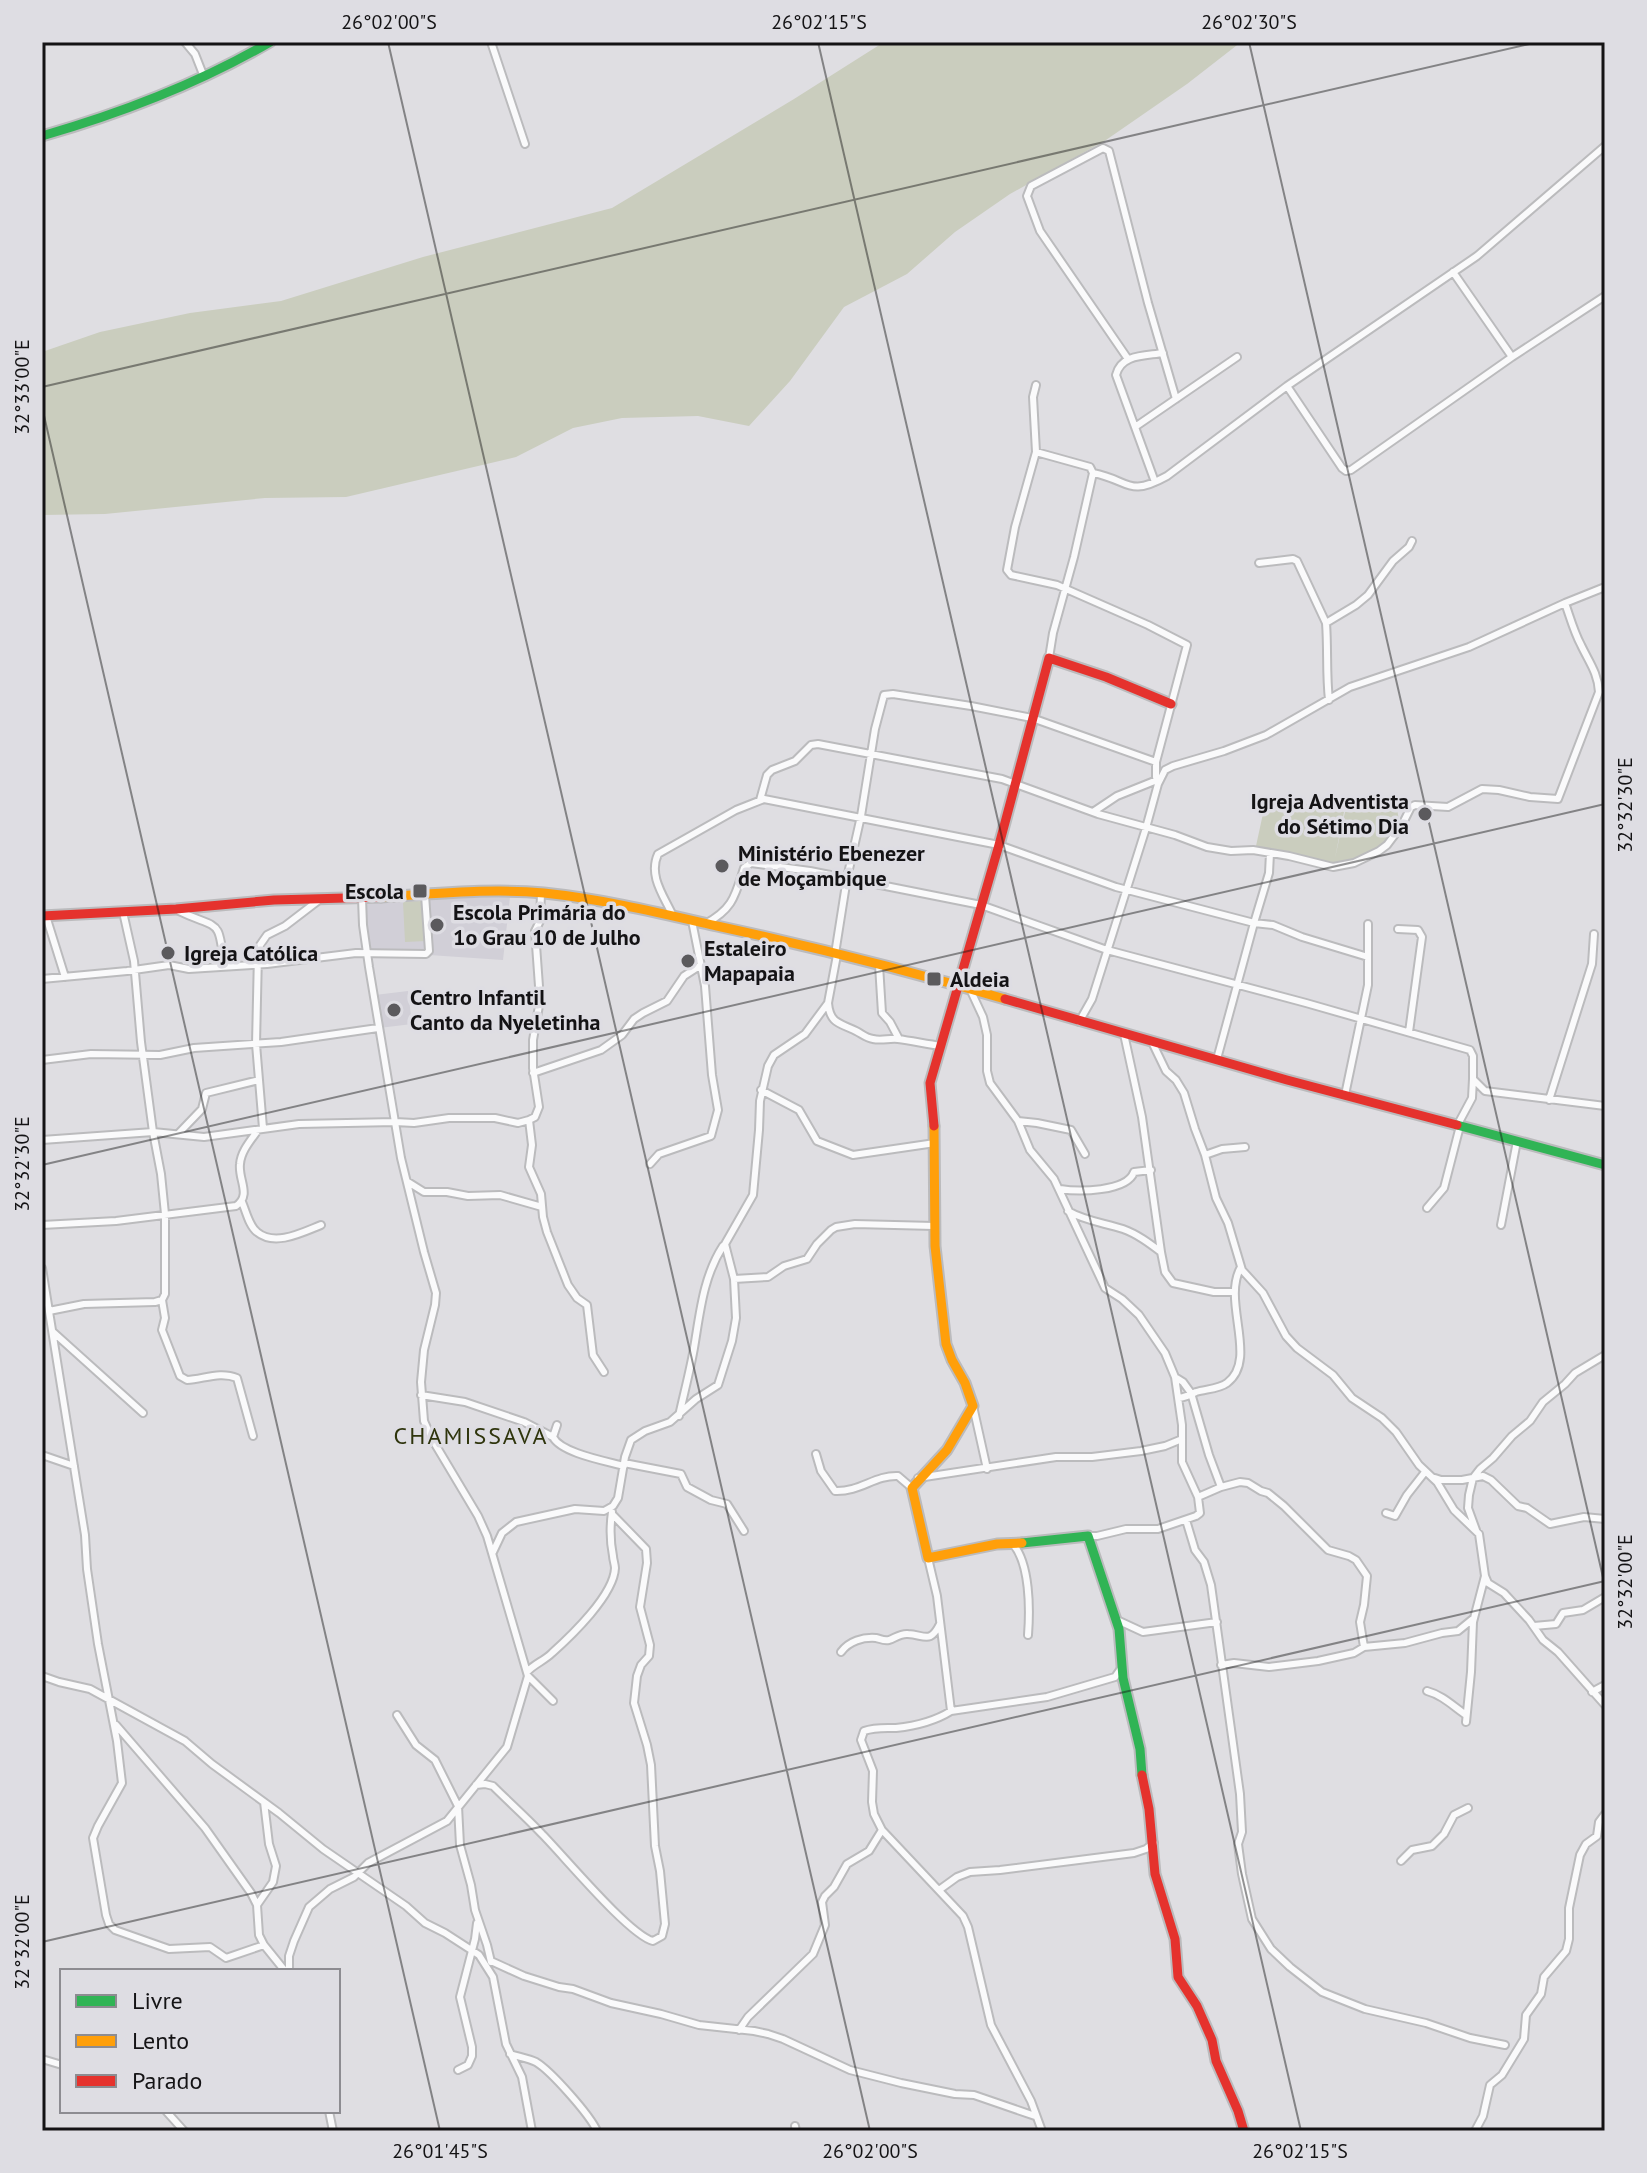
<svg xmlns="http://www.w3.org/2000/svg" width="1647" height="2173" viewBox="0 0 1647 2173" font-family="'PT Sans',sans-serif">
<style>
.built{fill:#d1cfd7}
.green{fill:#cacdbe}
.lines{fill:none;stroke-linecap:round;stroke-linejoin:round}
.street-casing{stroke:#bbbbbd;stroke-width:10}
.fast-casing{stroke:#bbbbbd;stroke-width:13}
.slow-casing{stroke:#bbbbbd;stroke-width:13}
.jam-casing{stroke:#bbbbbd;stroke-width:13}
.street{stroke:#fafafb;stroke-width:6}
.fast{stroke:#30b455;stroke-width:9}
.slow{stroke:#ff9f0a;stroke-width:9}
.jam{stroke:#e5322d;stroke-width:9}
.ticks{fill:none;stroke:#141315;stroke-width:2;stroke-opacity:0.45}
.poi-dot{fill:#5b5a5d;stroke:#dedde3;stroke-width:3}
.labels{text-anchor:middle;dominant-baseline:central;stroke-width:7;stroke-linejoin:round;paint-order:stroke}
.poi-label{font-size:22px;font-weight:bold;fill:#141315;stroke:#dedde3;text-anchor:start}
.neighbourhood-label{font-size:24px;letter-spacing:2px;fill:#2f350d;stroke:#dedde3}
.neatline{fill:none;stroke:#141315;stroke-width:3}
.ticks-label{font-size:20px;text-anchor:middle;fill:#141315}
</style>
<rect width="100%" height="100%" fill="#dfdee2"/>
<!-- built -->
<path class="built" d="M510,897L503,960L370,951L364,900Z
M408,991L412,1024L379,1028L375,995Z"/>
<!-- green -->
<path class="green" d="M884,42H1241L1187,84L1106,140L1010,194L955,232L907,274L844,307L790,381L749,426L698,416L622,418L573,428L516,457L346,497L265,498L105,514L42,515V352L100,332L190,313L281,301L423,257L612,208L794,99Z
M1267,795L1344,812L1335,858L1345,812L1396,803L1400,826L1380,848L1353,860L1333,864L1256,846Z
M423,901L426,941L405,942L403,902Z"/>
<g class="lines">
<!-- street casing -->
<g class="street-casing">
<path id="street" d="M185,42L195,54L204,77
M491,42L525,144
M1453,272L1512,357
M1128,359L1040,231L1027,196L1031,186L1103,148L1109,151L1148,303L1176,399
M1036,385L1033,397L1036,452L1015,527L1007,570L1011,575L1057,585L1148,625L1187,645L1156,762V777L1158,784
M1287,386L1342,468L1346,471L1351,470L1512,357L1605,296
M1135,427L1237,357
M1036,452L1090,467L1093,473C1130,480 1127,498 1167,476L1287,386L1477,256L1605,146
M1155,482L1116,375C1121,354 1145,356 1163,353
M1259,563L1293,559L1297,561L1326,623
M1049,658L1053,633L1074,557L1093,473
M1329,700C1326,674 1328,649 1326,623L1356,605L1368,595L1393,561L1409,547L1412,541
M760,800L767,775L772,770L795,761L811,745L818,744L1002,779L1098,814L1175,835L1207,847L1231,851L1253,850L1289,856L1333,867L1354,863L1379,851L1387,845L1402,825L1411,807L1415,805L1448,807L1482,789L1499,790L1530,797L1558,799L1599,692C1598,673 1589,662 1581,645C1574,632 1570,617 1565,603
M1093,812L1117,796L1157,780
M1270,853L1269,873L1254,923L1273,925L1302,937L1368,957
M179,911C218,930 219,916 224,965
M46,916L65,977
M673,916C664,896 648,876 658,854L736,810L764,799L999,845L1116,887L1254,923L1217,1059
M705,924C733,909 735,896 744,868L751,863L810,871L981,905L1107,950L1306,1003L1470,1050L1473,1056V1079L1485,1091L1605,1106
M1398,929L1418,930L1422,937L1409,1032
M835,954L847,878L861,816L875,729L884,695L893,694L971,706L1032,718L1156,762
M879,965L882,1013L890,1022L899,1039
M42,979L127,971L169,965L189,969L267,964L356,953L426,954L429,951L425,895
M970,989L983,1017L987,1035V1071L990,1083L1018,1121L1030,1150L1054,1179L1105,1288L1122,1299L1139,1315L1165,1353L1175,1377L1182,1425V1462L1198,1497L1200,1513L1196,1516L1158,1529H1126L1097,1536H1088
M828,1003C830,1024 840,1023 856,1031C862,1034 866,1038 873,1039C882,1041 889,1038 898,1039C912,1041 927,1044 941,1046
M1079,1022L1092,999L1146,828L1158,784L1165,770L1173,766L1224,751L1266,735L1350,687L1469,647L1565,603L1605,587
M1124,1034L1142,1117L1161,1252
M1152,1042L1166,1071L1176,1080L1184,1093L1195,1129L1205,1155L1216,1198L1228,1223L1242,1270L1263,1293L1286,1336L1297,1348L1333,1375L1352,1398L1382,1418L1396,1432L1419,1465L1437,1482L1454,1510L1479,1534L1485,1576L1488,1583L1504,1593L1529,1620L1543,1640L1558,1652L1605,1705
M42,1060L91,1054L160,1055L194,1048L281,1042L378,1028
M533,1073L601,1050L622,1035L634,1019L643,1013L667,1001L684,976L701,965
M761,1090L799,1110L817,1141L853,1155L935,1143
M1345,1095L1368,985V924
M1549,1100L1592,964L1594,934
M529,1120L532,1145L529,1167L541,1194L543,1217L547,1232L568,1285L577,1298L587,1305L593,1355L604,1372
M1018,1121L1037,1123L1071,1130L1085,1154
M1457,1126L1472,1098L1473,1079
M263,1128L256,1044L258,954L260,945L267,935L285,926L319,900
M179,1133L202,1109L206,1093L259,1080
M42,1140L153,1132L204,1137L299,1124L395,1122L414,1123L449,1118H495L518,1123L529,1120L535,1117L539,1107L533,1068V1040L540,1000L535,931L540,921L541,893
M1205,1155L1222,1149L1245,1147
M650,1164L659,1154L711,1136L718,1110L712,1075L705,986L692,921
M408,1182L424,1192H447L468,1196L500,1195L542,1207
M1060,1189C1078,1192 1127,1192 1134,1172L1151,1170
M242,1202C246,1211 249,1226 257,1232C275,1247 303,1232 321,1225
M1427,1208L1444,1188L1460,1126
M1068,1211C1085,1221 1105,1223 1123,1229C1137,1234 1149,1243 1161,1252L1165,1272L1173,1283L1214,1292H1234
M42,1225L116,1221L236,1206C252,1195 238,1180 240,1164C241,1151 251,1140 258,1130
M1501,1225L1517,1141
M42,1268L85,1535L87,1569L98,1644L117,1741L122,1783L98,1826L93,1838L106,1915L109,1924L115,1930L169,1949L210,1947L226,1958L264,1945
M734,1279L768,1277L784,1266L807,1259L817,1244L831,1230L836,1227L855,1224L934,1226
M162,1300L165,1318L162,1330L164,1335L180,1376L187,1380C204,1379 220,1371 237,1378L253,1436
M49,1311L84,1304L155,1302L162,1300L165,1294V1214L161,1174L153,1132L141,1042L134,961L123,912
M53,1332L143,1413
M1175,1377L1183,1382L1191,1393L1209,1455L1221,1487
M421,1395L465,1402L524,1422L553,1437
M1179,1398C1186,1397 1190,1395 1196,1392C1206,1389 1219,1389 1227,1383C1259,1359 1221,1301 1241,1267
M973,1406L987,1469
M679,1416C684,1393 690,1371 694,1348C700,1313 703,1277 723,1246
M557,1425L553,1437C561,1453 606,1461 624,1466
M816,1454L821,1471L835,1491C860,1492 875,1475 898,1476L912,1488
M42,1455L74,1466
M624,1463L681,1474L687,1487L711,1500L727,1504L744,1531
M918,1478L1056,1457H1092L1141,1451L1165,1446L1182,1439
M1435,1478L1441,1480H1462L1483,1476L1491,1480L1518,1506L1527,1508L1550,1524L1584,1517L1605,1519
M1198,1497L1221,1487L1240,1482L1248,1483L1261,1491L1268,1493L1284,1506L1328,1550L1349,1556L1356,1560L1367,1576L1364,1605L1360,1622L1364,1647
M1386,1513L1395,1516L1407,1495L1425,1472
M1186,1520L1195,1550L1204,1562L1211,1585L1240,1794L1242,1832L1238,1844L1242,1874L1252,1919L1271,1949L1290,1967L1322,1992L1365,2009L1426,2023L1470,2038L1505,2045
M1476,1530L1468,1508L1469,1495L1473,1478L1480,1469L1493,1458L1512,1436L1530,1421L1543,1402L1565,1384L1575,1373L1605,1355
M1013,1544C1030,1564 1030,1609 1028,1635
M493,1552L502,1533L516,1522L575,1509L604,1511L613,1506L618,1498L625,1457L631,1440L645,1431L670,1422L696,1399L718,1385L732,1341L736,1318L734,1279L725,1244L753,1195L759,1130L760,1101L768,1066L774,1055L805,1034L828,1003L837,955
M928,1558L937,1596L951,1711C935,1721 915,1726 896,1728C885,1728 875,1727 864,1731L861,1740L873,1771L872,1802L874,1814L882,1830L963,1916L968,1927L991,2025L1031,2101L1042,2131
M1117,1620L1143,1632L1217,1622
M1534,1626L1556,1624L1563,1613L1583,1610L1605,1597
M841,1652C849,1641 863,1637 876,1638C881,1639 883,1641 889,1640C895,1638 901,1633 908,1634C925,1635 930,1644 940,1624
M1221,1665L1234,1663L1269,1667L1318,1661L1354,1653L1364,1647L1405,1643L1442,1633L1458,1631L1474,1618
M527,1672C534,1664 544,1661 552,1653C571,1636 614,1595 615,1568C615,1565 613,1559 613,1556C610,1541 610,1526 612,1512
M42,1676L59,1682L90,1689L185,1741L212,1764L279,1813L323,1849L406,1906L425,1923L445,1933L479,1955L493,1977
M528,1676L553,1701
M1427,1691C1442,1695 1453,1706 1466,1715
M1592,1692L1605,1685
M951,1711L1047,1697L1115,1677L1120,1670
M397,1715L416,1745L435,1760L458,1806L460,1845L471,1885L475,1910L487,1945L491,1962
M1466,1722L1471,1672L1473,1622L1485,1576
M116,1725L205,1828L251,1893L257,1905L259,1935L264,1945L285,1971
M476,1785L485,1784L493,1786C509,1802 526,1817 542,1834C563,1855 629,1935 653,1941L662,1936L665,1924L660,1871L655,1846L651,1765L647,1745L634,1703L637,1676L641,1665L649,1656L650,1645L640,1607L647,1563L646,1549L612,1514
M1401,1861L1412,1850L1432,1846L1444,1834L1454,1815L1468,1808
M939,1890L957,1877L970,1872L1000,1870L1134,1853L1146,1849L1154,1843
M257,1905L273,1882L276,1866L269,1844L264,1802
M491,1961L524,1976L559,1987L573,1989L611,2003L661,2014L699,2025L754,2031L768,2034L783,2039L850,2070L901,2083L955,2094L974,2095L1035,2116
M289,1971V1956L294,1941L309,1907L330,1889L354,1877L368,1863L447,1821L507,1747L528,1676L487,1536L478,1516L432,1439L424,1421L421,1382L424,1350L435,1305L436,1293L424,1252L401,1158L369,967L363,925L362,898
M493,1977L506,2044L522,2077L532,2131
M739,2030L748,2017L813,1954L825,1925L822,1902L825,1896L834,1887L847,1864L869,1851L882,1830
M510,2054C519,2057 528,2058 536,2062C551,2071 590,2115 597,2131
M42,2059L62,2065
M458,2070L468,2065L472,2056V2047L460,1997L475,1939L477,1923
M166,2111L184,2131
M329,2111L333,2131
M795,2126L796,2131
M1475,2131L1483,2116L1490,2085L1502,2075L1524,2039L1526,2015L1541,1994L1544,1977L1566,1951L1569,1939V1908L1580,1855L1586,1844L1597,1836L1599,1822L1605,1814"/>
</g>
<!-- fast casing -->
<g class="fast-casing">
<path id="fast" d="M42,136C122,113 198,84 270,42
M1457,1125L1605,1165
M1022,1543L1088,1536L1119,1629L1123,1678L1140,1749L1142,1775"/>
</g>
<!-- slow casing -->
<g class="slow-casing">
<path id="slow" d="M381,897C435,894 490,888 544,893C602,899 660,913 717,926C814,947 910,971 1005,999
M934,1126L935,1246L946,1344L952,1360L965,1383L973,1406L947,1450L912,1488L928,1558L997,1544L1022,1543"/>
</g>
<!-- jam casing -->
<g class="jam-casing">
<path id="jam" d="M42,916L176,909L274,900L381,897
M1005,999L1287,1080L1457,1125
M934,1126L930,1083L999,845L1049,658L1106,677L1171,704
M1142,1775L1149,1809L1155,1874L1175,1939L1178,1977L1197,2006L1212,2040L1216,2061L1238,2111L1244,2131"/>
</g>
<!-- street -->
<use href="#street" class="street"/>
<!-- fast -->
<use href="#fast" class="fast"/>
<!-- slow -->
<use href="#slow" class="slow"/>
<!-- jam -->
<use href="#jam" class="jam"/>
</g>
<!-- ticks -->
<path class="ticks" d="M388,42L870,2131M818,42L1301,2131M1249,42L1605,1586M42,387L1538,42M42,407L440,2131M42,1165L1605,804M42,1942L1605,1581"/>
<!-- markers -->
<g class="poi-dot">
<circle cx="1425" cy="814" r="8"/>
<circle cx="722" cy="866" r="8"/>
<rect x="412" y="883" width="16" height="16" rx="4"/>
<circle cx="437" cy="925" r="8"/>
<circle cx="168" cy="953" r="8"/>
<circle cx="688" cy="961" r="8"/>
<rect x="926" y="971" width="16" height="16" rx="4"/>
<circle cx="394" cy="1010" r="8"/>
</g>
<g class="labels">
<!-- poi labels -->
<g class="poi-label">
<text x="1409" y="801" text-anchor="end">Igreja Adventista<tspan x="1409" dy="25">do Sétimo Dia</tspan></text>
<text x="738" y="853">Ministério Ebenezer<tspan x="738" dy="25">de Moçambique</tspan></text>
<text x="404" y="891" text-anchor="end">Escola</text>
<text x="453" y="912">Escola Primária do<tspan x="453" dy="25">1o Grau 10 de Julho</tspan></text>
<text x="704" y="948">Estaleiro<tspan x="704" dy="25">Mapapaia</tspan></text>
<text x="184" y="953">Igreja Católica</text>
<text x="950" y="979">Aldeia</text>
<text x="410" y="997">Centro Infantil<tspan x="410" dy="25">Canto da Nyeletinha</tspan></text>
</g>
<!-- neighbourhood labels -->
<g class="neighbourhood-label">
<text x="471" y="1435">CHAMISSAVA</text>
</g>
</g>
<!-- border -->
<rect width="1647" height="2173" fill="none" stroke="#dedde3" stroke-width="88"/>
<!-- legend -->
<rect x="60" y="1969" width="280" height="144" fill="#dedde3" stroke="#8d8c91" stroke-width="2"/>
<rect x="76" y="1995" width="40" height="12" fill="#30b455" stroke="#8d8c91" stroke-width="2"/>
<text x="132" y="2009" font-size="24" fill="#141315">Livre</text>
<rect x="76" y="2035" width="40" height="12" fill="#ff9f0a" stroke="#8d8c91" stroke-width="2"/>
<text x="132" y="2049" font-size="24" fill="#141315">Lento</text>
<rect x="76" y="2075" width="40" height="12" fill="#e5322d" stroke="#8d8c91" stroke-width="2"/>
<text x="132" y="2089" font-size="24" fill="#141315">Parado</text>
<rect x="44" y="44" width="1559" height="2085" class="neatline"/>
<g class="ticks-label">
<text x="389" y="29">26°02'00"S</text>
<text x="819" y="29">26°02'15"S</text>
<text x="1249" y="29">26°02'30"S</text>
<text transform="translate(22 387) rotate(-90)" y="7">32°33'00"E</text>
<text transform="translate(1625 805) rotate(-90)" y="7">32°32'30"E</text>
<text transform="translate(22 1164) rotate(-90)" y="7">32°32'30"E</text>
<text transform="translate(1625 1582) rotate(-90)" y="7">32°32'00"E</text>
<text transform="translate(22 1942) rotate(-90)" y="7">32°32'00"E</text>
<text x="440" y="2158">26°01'45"S</text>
<text x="870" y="2158">26°02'00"S</text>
<text x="1300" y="2158">26°02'15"S</text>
</g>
</svg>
